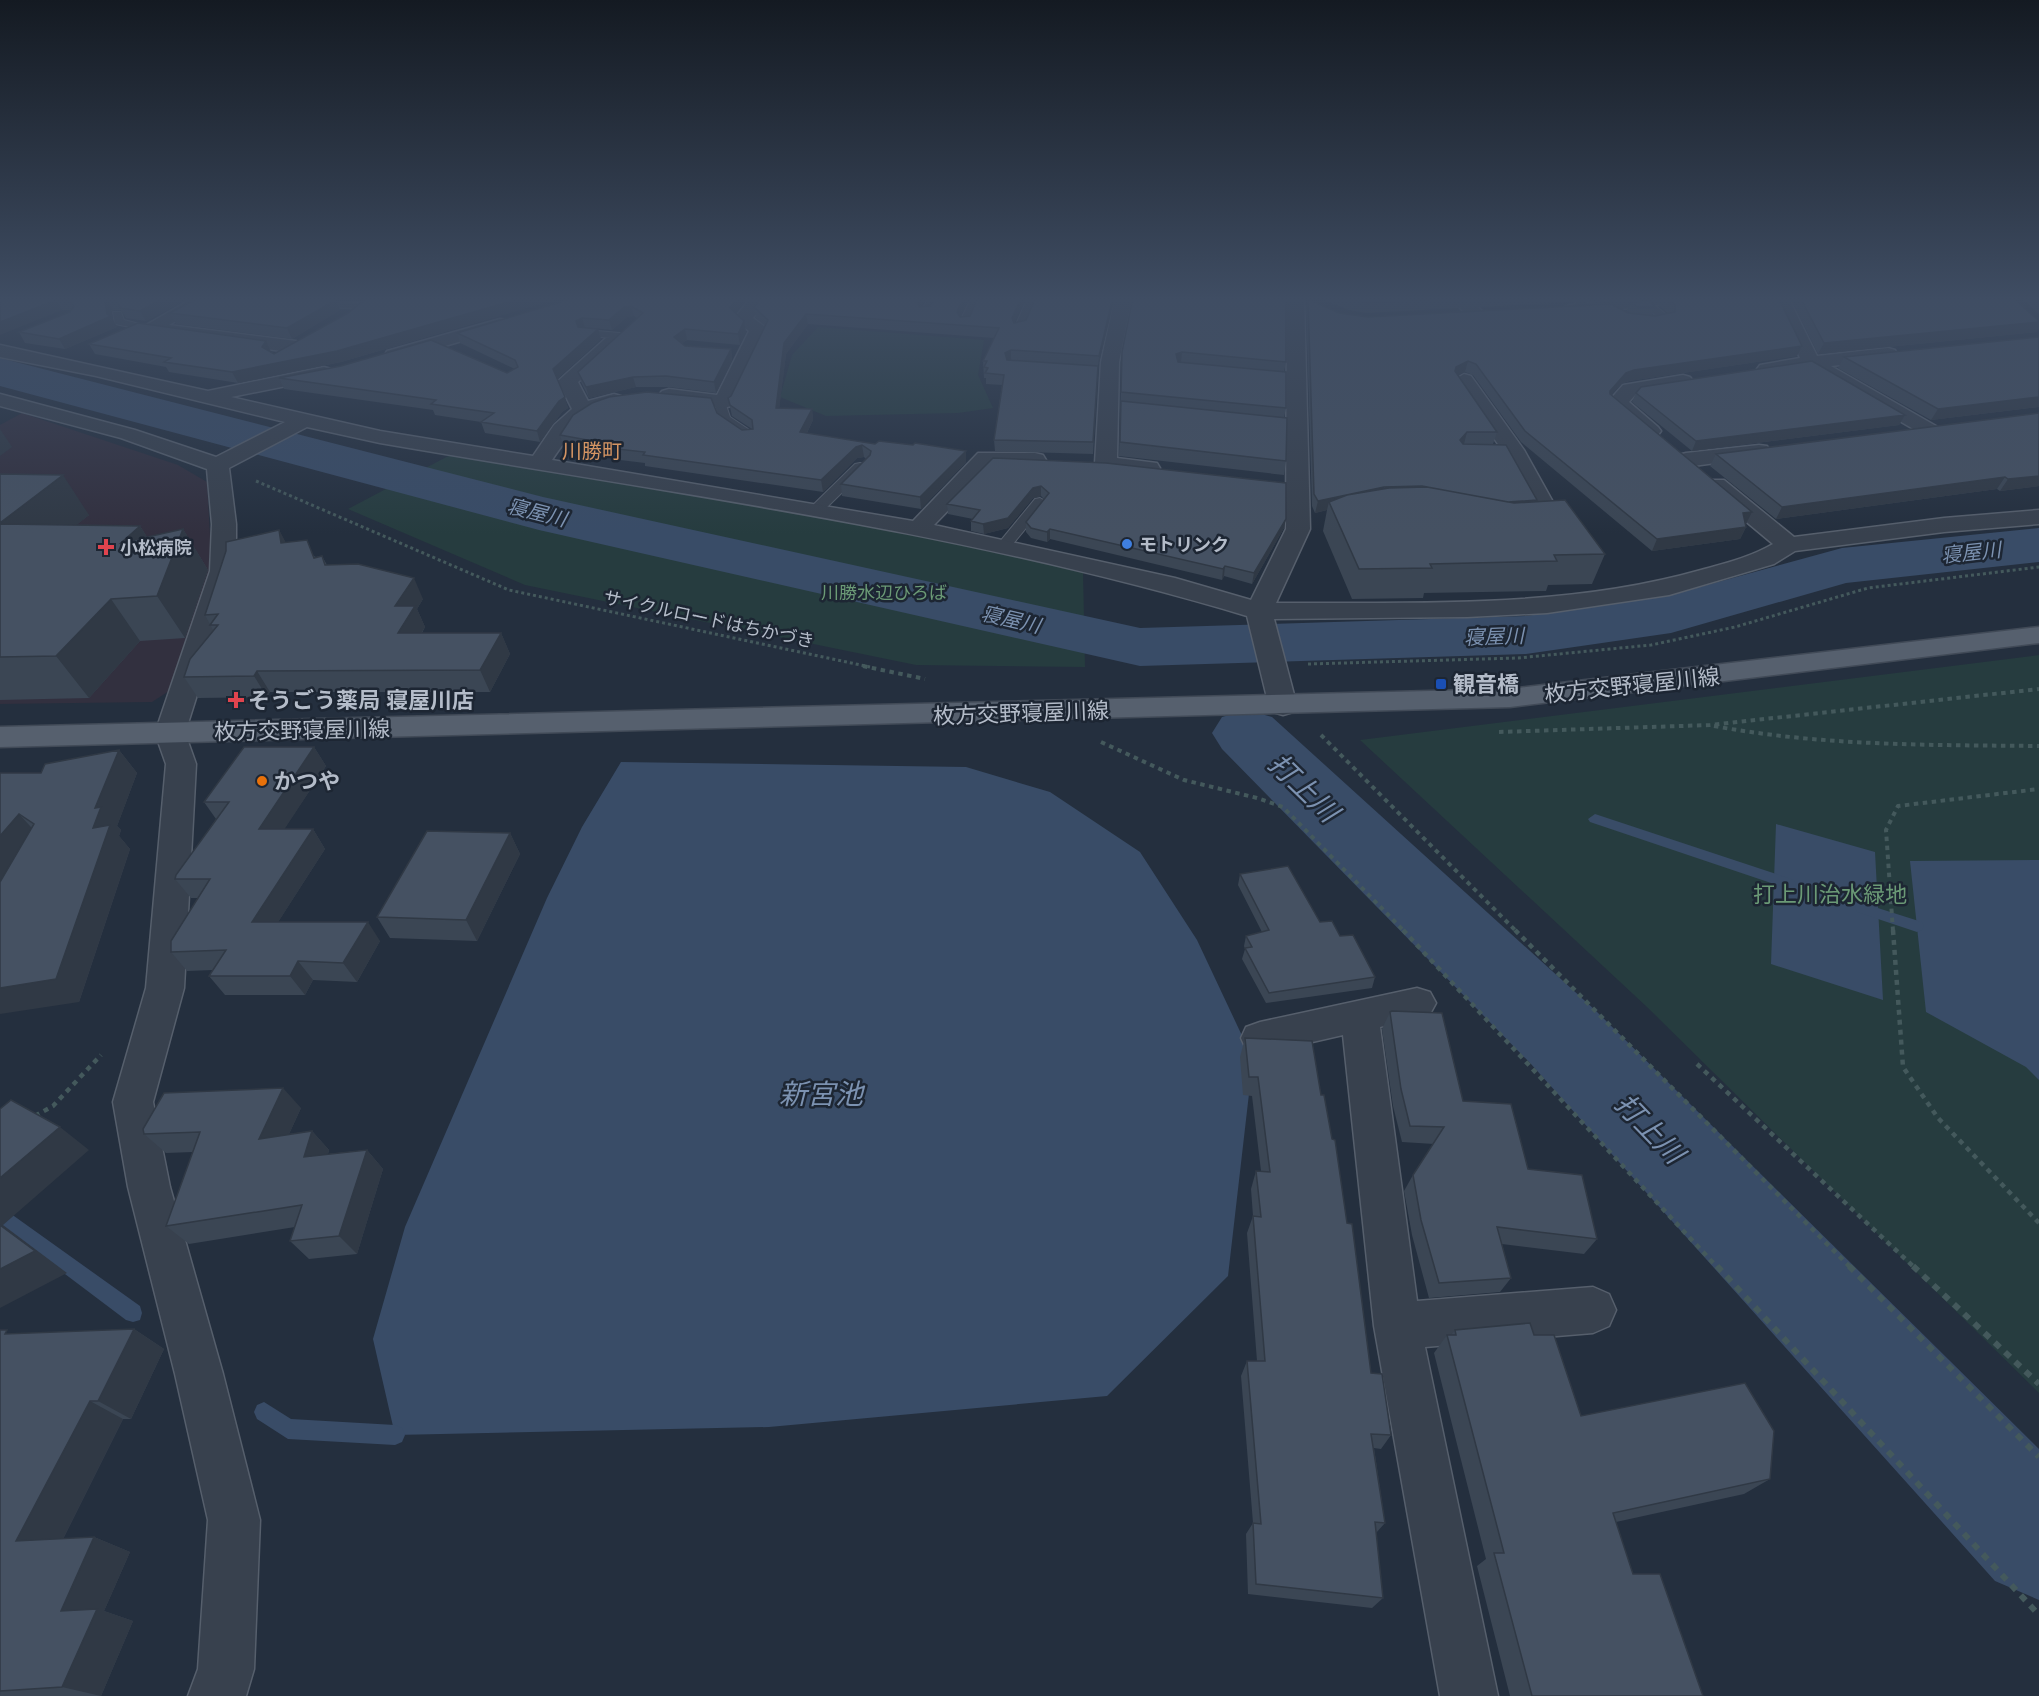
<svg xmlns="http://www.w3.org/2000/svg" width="2039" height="1696" viewBox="0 0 2039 1696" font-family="Mulish,'Noto Sans JP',sans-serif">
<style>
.medical{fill:#32303f}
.green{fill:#263c3f}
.water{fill:#394c67}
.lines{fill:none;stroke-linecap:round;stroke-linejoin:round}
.stream{fill:#394c67;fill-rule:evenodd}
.river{fill:#394c67;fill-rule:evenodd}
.service-casing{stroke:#565f6c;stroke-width:2}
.minor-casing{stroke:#565f6c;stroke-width:3}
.primary-casing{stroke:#414a57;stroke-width:3}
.path-far3{stroke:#44595c;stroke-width:3;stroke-dasharray:3 3;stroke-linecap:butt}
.path-far2{stroke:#44595c;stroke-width:4;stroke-dasharray:4.5 4.5;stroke-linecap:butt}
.path-far1{stroke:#44595c;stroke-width:4.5;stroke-dasharray:5 5;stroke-linecap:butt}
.path{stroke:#44595c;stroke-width:6;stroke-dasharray:7 7;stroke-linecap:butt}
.service{fill:#38414e;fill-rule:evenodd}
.minor{fill:#38414e;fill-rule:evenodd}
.primary{fill:#56606e;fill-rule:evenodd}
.wall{fill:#3b4654}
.shaded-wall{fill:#303945}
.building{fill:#455162;stroke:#303945;stroke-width:1.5}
.shop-dot{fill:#3f7fe0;stroke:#1d2633;stroke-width:2}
.health-dot{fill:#e0444e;stroke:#1d2633;stroke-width:2}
.transit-dot{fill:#1a4fb4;stroke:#1d2633;stroke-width:2}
.food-dot{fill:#e8710a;stroke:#1d2633;stroke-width:2}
.labels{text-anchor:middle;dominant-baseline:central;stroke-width:5;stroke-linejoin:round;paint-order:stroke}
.far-poi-label{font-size:18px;font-weight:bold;fill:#b4bcc9;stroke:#1d2633;text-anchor:start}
.far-park-label{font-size:18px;fill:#6b9a76;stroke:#1d2633}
.far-street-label{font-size:18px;fill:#b4bcc9;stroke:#1d2633}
.far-neighbourhood-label{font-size:20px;fill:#d59563;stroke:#1d2633}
.far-water-label{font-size:20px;font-style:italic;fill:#7c92b1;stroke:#1d2633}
.poi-label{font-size:22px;font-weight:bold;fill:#b4bcc9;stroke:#1d2633;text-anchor:start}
.street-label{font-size:22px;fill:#b4bcc9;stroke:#1d2633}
.park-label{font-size:22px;fill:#6b9a76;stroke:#1d2633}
.near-water-label{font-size:28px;font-style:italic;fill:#7c92b1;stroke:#1d2633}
</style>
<rect width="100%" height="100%" fill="#242f3e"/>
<!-- medical -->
<path class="medical" d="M22,413L178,465L207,482L212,570L169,691L152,702L0,704V425Z"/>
<!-- green -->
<path class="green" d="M818,327L984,340L978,375L993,408L958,413L826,416L780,397L792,355Z
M454,453L897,530L1083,571L1085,667L916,665L525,585L348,509Z
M2039,655V1393L1647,1007L1360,740Z"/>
<!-- water -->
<path class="water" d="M621,762L966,767L1050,792L1140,852L1197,940L1253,1059L1228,1276L1107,1396L769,1427L395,1435L373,1339L405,1227L547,898L582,827Z
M1776,824L1875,852L1883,1000L1771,964Z
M2039,860V1080L2026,1067L1926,1012L1910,861Z"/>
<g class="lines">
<!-- stream -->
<path class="stream" d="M1595,814L1794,880L1796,884L1794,888L1789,889L1590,822L1588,819Z
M1862,903L1922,922L1924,926L1922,930L1917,932L1857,912L1855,908L1857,904Z
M0,1206L140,1306L142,1313L140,1320L133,1322L126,1320L0,1225Z
M264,1402L291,1419L395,1425L402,1428L405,1435L402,1442L395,1445L288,1439L257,1419L254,1412L257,1405Z"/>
<!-- river -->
<path class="river" d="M0,358L543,497L1140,628L1526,616L1667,596L1842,548L2039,528V562L1846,583L1671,633L1526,654L1140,666L539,530L0,386Z
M1247,710L1272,717L1595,1010L2039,1449V1600L1995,1581L1531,1064L1222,749L1212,733L1222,717Z"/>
<!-- service casing -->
<g class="service-casing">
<path id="service" d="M929,297H939L929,315H921L920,313Z
M972,297H982L968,325H960L959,323Z
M1028,297H1038L1024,329L1015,331L1014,329Z
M1571,297H1582L1593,309L1584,311Z
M1646,298L1669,317V321L1641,323V319L1657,317L1641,301Z
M307,301L361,303L366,306L361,309L311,306L306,303Z
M113,312H121L124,320L155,328L150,331L115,324Z
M585,330L620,333L625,336L620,339L581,335L580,333Z
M716,399H724L730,417L748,429V435H740L720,422L714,402Z
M860,463L865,464V470L821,513H811V507L855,464Z
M1040,498L1047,502L1045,505L1008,550H998L996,547L998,544L1035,499Z"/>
</g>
<!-- minor casing -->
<g class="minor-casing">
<path id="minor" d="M195,297H217L169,325L296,341L305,347L296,353L150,333L141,328Z
M751,297H769L753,318L768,329L731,406L724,408L662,399L659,395L662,391L669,389L717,395L749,331L734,319Z
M1115,297H1132L1119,362L1117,458L1157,463L1160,468L1157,473C1140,477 1115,472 1098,468L1095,463L1101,362Z
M1287,297H1304L1310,529L1276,603C1417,602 1564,609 1701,570C1726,563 1751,557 1773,544L1708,490L1705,485L1708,480H1724L1794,537L1944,518L2039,510V524L1944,532L1795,551L1774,564L1669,595L1547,613L1467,617L1274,619L1297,706L1293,712L1283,715L1273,712L1269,706L1247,616C965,531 670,493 380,443L307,427L229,468L236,524V571L185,733L196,764L184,988L153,1102L170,1187L223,1374L260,1520L254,1669L246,1696H188L198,1669L208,1520L175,1374L128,1187L113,1102L146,988L166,764L155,733L210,571L212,524L207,469L121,438L0,406V394L135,430L216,457L285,422L96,376L0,357V345L208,391L324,367L331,369L334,373L331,377L231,397L380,431L533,456L554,425L572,409L558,381L606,338H620L622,342L620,346L578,382L588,401L614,394L621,396L624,400L621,404C587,414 571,431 552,460L913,521L978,453H1035L1043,455L1046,460L1043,465H992L934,525L1175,578L1251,600L1286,529Z
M1449,297H1468L1486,315L1483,319H1471Z
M1639,297H1691L1682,302L1569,315L1560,310L1569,305Z
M1771,297H1788L1817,356L1888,348L1895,350L1897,354L1888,360L1831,366L1936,426L1939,430L1936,434H1922L1808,368L1767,375L1760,373L1757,369L1760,365L1800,358Z
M500,319L506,320L509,324L506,328L394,361L385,355L387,351Z
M1464,374L1471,376L1524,450L1563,520L1559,525H1543L1539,520L1502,450L1454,380Z
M1683,375L1690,377L1693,381L1690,385L1636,394L1629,402L1658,427L1661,431L1658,435H1644L1607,403L1623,385Z
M1759,445L1767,446L1770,451L1767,456L1686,467L1678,465L1675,460L1678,455L1686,453Z
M1417,988L1430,992L1436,1003L1430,1014L1380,1027L1417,1301L1593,1287L1609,1294L1616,1310L1609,1326L1593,1333L1425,1347L1498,1696H1440L1374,1326L1343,1035L1260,1054L1246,1049L1241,1038L1246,1027L1260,1022Z"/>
</g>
<!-- primary casing -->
<g class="primary-casing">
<path id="primary" d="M2039,627V643L1510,707L0,747V727L1510,689Z"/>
</g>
<!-- path-far3 -->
<path class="path-far3" d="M256,481L509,590L870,667
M1308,664L1518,658L1651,645L1735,627L1868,588L2039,567"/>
<!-- path-far2 -->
<path class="path-far2" d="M863,666L925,679
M1714,726C1822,746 1930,745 2039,746
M1499,732L1710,725L2039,689
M1321,735L1516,931
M1101,742L1184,780L1257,798L1283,807L1404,931
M1893,931L1886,830L1898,806L2039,789"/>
<!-- path-far1 -->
<path class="path-far1" d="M1403,930L1718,1268
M1515,930L1851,1268
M1893,930L1903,1067L1938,1118L2039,1223
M1697,1064L1915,1268
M35,1116L53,1106L101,1055"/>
<!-- path -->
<path class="path" d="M1717,1266L2039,1615
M1849,1266L2039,1457
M1913,1266L2039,1384"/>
<!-- service -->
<use href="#service" class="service"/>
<!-- minor -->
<use href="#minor" class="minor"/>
<!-- primary -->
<use href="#primary" class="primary"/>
</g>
<!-- wall -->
<path class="wall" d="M0,297H191L146,321L126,318L121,310H113L111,312L112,318L117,327L65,349L25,343L19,332L70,312L71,310H62Z
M200,297H357L352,300L323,298L336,300L340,310L292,339L176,324L170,313Z
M368,297H564L341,362L238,383L169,372L166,367L95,354L89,344L271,352L274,354L348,313Z
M654,297H748L736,313L744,321L746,332L740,345L687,340L682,343L685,346L731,349L732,360L716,393L669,387H636L589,398L581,382L578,372L637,318L634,316L627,317L612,330L593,328L598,329L601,339L557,379L568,408L562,412L540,442L485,433L481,422L435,415L433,410L284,389L279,378L507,373L515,369L460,343L457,333L653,298Z
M762,297H928L921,307L930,306L936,297H970L960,317L1015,323L1115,297L1098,366L1093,454L995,451L994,440L1002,385L986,384V378H984L983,361L994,338L808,324L786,354L779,408L812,409L813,420L807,433L966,462L921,509L842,496L841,484L866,459L864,457L857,458L823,492L645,466V463L620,460L619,457L563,446L560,435L717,413L742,430L752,429L732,416L728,398L731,396L765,326L756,318L754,307Z
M1133,297L1286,362L1284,372L1286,408L1284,418L1286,461L1284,475L1119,456L1122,352Z
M1316,297H1575L1573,302L1366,313L1349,310Z
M1584,297H1627L1589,302Z
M1664,297L1797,356L1629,381L1621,384L1611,395L1752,512L1746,524V527L1740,539L1652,551L1521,442L1473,375L1465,372L1458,375L1497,432L1493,444H1464L1537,500L1536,502L1605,554L1592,584L1548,585L1546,591L1424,593L1423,598L1352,599L1323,531L1327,510L1315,513L1312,506L1306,309L1308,299L1339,313L1368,317L1631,313L1627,311L1630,303L1655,307L1652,315H1647L1655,316L1668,313L1660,307Z
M1790,297H2012L2037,332L1818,354Z
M2020,297H2039V314Z
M2039,337V407L1931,420L1838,368L1844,357Z
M1636,393L1905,415L1899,425L1692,451L1632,402Z
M2039,413V486L2000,491L1997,489L1776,519L1710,466L1716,454Z
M993,458L1284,528L1252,584L1224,576L1222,580L1050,539L1047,542L1031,538L1026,532V522L1044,499L1041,496L1033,498L1008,528L984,534L971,531V521L973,519L948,514L947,504Z
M0,474L89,515L76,525L140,526L147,537L183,529L208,570L185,638L140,641L89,698L0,700Z
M279,530L285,542L316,557L322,556L327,565L423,599L417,609L425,627L422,633H501L510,654L490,692H270L267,697L198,698L184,677L213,630L205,615Z
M314,747L326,766L284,829H313L325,849L278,922L380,941L357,982L313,980L305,995H225L209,976L213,970L187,971L171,952L198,898H191L175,879L216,819L204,802Z
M119,750L137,773L117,826L121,830L119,836L130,849L79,1002L0,773H41Z
M510,833L520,854L477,941L390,938L377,917Z
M1240,874L1320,922L1340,936L1375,977L1372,988L1266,1003L1242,959L1245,949L1244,946L1246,936L1262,932L1238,885Z
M1390,1012L1463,1101L1597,1239L1584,1254L1502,1244L1511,1278L1500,1292L1429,1298L1412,1235L1404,1191L1413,1175L1434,1144L1402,1142L1393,1106L1382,1029Z
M1245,1038L1321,1095L1347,1223L1371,1373L1391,1435L1381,1449L1374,1448L1385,1523L1376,1533L1383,1598L1372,1608L1248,1594L1246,1534L1253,1523L1241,1376L1247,1361H1257L1247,1233L1253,1216L1251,1189L1256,1171H1261L1252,1096L1243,1095L1240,1057Z
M301,1108L289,1134L312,1131L329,1150L328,1154L367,1150L383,1169L357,1254L309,1259L290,1241L295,1227L189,1244L166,1226L193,1152L166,1153L144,1134Z
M134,1329L164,1349L131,1419H123L63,1539L94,1537L130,1552L104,1611L133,1621L101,1696H0L13,1334Z
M1455,1330L1534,1335L1581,1416L1770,1479L1744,1494L1616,1522L1633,1574L1703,1696H1510L1477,1566L1486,1559L1434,1353L1447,1335H1451Z"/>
<!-- shaded-wall -->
<path class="shaded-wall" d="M166,297H191L146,321L140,311Z
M526,297H564L341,362L238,383L232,372Z
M739,297H748L732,318L730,308Z
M921,297H928L918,312L917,302Z
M964,297H970L957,322V312Z
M1022,297H1027L1012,328V318Z
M1113,297H1115L1098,366L1099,356Z
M1591,297H1627L1589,302Z
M56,300L62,310L0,335V322Z
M107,300L113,310L111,312L112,318L117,327L65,349L59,339L107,314L105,302Z
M336,300L340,310L292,339L287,328Z
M631,306L634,316L627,317L612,330L609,320L624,307Z
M806,314L808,324L786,354L778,419L776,408L784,343Z
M582,318L585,328L579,331L576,321Z
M744,321L746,332L740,345L738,334Z
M2039,322V329L2037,332L1818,354L1824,343Z
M598,329L601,339L556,380L553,369Z
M685,329L687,340L676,347L674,337Z
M266,341L271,352L267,357L262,347Z
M1802,346L1797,356L1629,381L1621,384L1605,402L1610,391L1626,373L1634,370Z
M731,349L732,360L716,393L714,382Z
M1011,350V361L1005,364V353Z
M1182,352L1181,363L1175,365L1176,354Z
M1468,361L1465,372L1453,378L1456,367Z
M633,377L636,387L589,398L586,387Z
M565,397L568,408L562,412L540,442L537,431L559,401Z
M2039,397V407L1931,420L1938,409Z
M812,409L813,420L802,443L800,432Z
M1905,415L1899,425L1692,451L1696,441Z
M0,429L12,447L0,456Z
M1467,432L1464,444L1456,451L1460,440Z
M862,445L864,457L857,458L823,492L821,480L856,447Z
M966,451V462L921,509L920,497Z
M63,475L89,515L29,564L0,523Z
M2039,476V486L2000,491L2008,479Z
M2005,477L1997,489L1776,519L1782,507Z
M1041,486V496L1033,498L1008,528L984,534L983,524L1033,488Z
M1384,487L1381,499L1329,502L1327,510L1315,513L1318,501Z
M1752,512L1746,524L1743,513Z
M1286,519L1284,528L1252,584L1254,573Z
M140,526L166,567L121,543Z
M1746,527L1740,539L1652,551L1657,539Z
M183,529L208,570L185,638L157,596Z
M1050,529V539L1047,542V532Z
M279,530L290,550L281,543Z
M1225,566L1224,576L1222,580L1223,569Z
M414,578L423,599L417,609L425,627L408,654L398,633L395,606Z
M111,599L140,641L89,698L56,656Z
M501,633L510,654L490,692L480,670Z
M257,671L270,692L267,697L254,676Z
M314,747L326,766L272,848L259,829Z
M119,750L137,773L117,826L121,830L119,836L130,849L79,1002L0,1014V988L93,828L95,808Z
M19,814L41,838L0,885V836Z
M313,829L325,849L266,941L252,922Z
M510,833L520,854L477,941L466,920Z
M368,922L380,941L357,982L343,963Z
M298,961L313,980L305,995L290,976Z
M283,1088L301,1108L278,1158L259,1139Z
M60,1127L89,1150L3,1225L67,1273L0,1308V1178Z
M312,1131L329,1150L322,1176L304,1157Z
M367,1150L383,1169L357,1254L339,1236Z
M134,1329L164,1349L131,1419L98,1401Z
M90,1401L123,1419L55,1555L16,1541Z
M94,1537L130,1552L104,1611L133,1621L101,1696L62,1687L61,1611Z"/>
<!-- building -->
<path class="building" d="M0,297H166L140,311L120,308L117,300H107L105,302L107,314L111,316L59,339L19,332L70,312L74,306L69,300H56L0,322Z
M200,297H301L336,300L287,328L170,313Z
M368,297H526L337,351L232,372L164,362L171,358L89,344L138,323L266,341L262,347L274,354L348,313Z
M578,297H635L653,298L654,297H739L730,308L744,321L738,334L685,329L674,337L685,346L731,349L714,382L666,376L633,377L586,387L578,372L643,313L631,306L624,307L609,320L582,318L576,321L578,327L598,329L553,369L565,397L559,401L537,431L481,422L494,413L431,404L436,400L279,378L341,366L431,340L507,373L518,367L515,360L457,333Z
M762,297H921L917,302L920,307L930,306L936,297H964L957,312L960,317L970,316L978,297H1022L1012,318L1014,323L1026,320L1036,297H1113L1099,356L1011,350L1005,353L1007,360L1098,366L1093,442L994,440L1004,375L985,373L988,368L984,367L987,361H983L999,328L806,314L784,343L776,408L812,409L800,432L875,444L879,441L913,445L915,443L966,451L920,497L841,484L870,455L871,451L862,445L856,447L821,480L643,455L645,452L617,449L620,446L560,435L573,415L592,403L609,397L647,392L711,398L717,413L742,430L753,429L752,420L730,405L728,398L731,396L768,320L754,307Z
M1133,297H1286V362L1182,352L1176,354L1178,362L1286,372V408L1121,392L1122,352Z
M1343,297H1489L1368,303L1351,300Z
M1664,297H1778L1802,346L1634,370L1626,373L1610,391V394L1752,512L1743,513L1746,527L1657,539L1525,431L1476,364L1468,361L1456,367L1455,371L1497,432H1467L1460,440L1463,444L1506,445L1537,500L1508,502L1422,486L1384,487L1318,501L1314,494L1308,299L1339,313L1368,317L1611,304L1628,313L1655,316L1675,312V305Z
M1800,297H2012L2039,321V322L1824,343Z
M1649,300L1655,307H1638L1630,303Z
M2039,337V397L1938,409L1844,357Z
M1812,361L1905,415L1696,441L1636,393L1641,387Z
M1121,401L1287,418L1286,461L1120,442Z
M2039,413V476L2008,479L2005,477L1782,507L1716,454Z
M993,458L1106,463L1286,483V519L1254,573L1225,566L1223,569L1050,529L1047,532L1031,528L1026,522L1049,493L1041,486L1033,488L1008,518L983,524L971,521L980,510L947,504Z
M0,474L63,475L0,523Z
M1427,487L1514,503L1565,500L1605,554L1554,555L1557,561L1430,564L1432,568L1359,569L1329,502L1347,495L1389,488Z
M0,524L140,526L121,543L183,529L157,596L111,599L56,656L0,657Z
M279,530L281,543L307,540L314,558L322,556L325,565L358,564L414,578L395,606H415L398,633H501L480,670L257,671L254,676L184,677L190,659L218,625H210L218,614L205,615L226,551V542Z
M244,747H314L259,829H313L252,922H368L343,963L298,961L290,976H209L226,950L171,952V941L210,879H175L176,875L229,802H204Z
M119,750L95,808L101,807L93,828L110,825L56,979L0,988V882L34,824L19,814L0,836V773H41L45,764Z
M427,831L510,833L466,920L377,917Z
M1288,866L1320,922L1332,921L1340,936L1353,935L1375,977L1269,993L1245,948L1252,947L1246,936L1269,930L1240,874Z
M1392,1011L1442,1013L1463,1101L1511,1104L1528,1169L1582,1175L1597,1239L1497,1227L1511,1278L1439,1283L1421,1220L1413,1175L1444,1127L1410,1126L1401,1089L1390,1012Z
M1245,1038L1312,1041L1321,1095H1324L1332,1139L1335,1140L1347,1223L1352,1224L1371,1373L1382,1374L1391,1435L1371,1434L1385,1523L1375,1522L1383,1598L1256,1584L1253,1523L1261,1524L1247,1361H1265L1253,1216L1261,1217L1256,1171L1270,1172L1258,1077H1249Z
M283,1088L259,1139L312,1131L304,1157L367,1150L339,1236L290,1241L302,1205L166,1226L200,1132L144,1134L143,1129L164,1093Z
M11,1100L60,1127L0,1178V1109Z
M0,1225L35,1251L0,1269Z
M1530,1323L1534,1335H1554L1581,1416L1745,1383L1774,1431L1770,1479L1613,1513L1633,1574H1660L1703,1696H1532L1494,1553H1504L1447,1335H1456L1455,1330Z
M134,1329L98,1401H90L16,1541L94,1537L61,1611L97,1609L62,1687L0,1691V1330H7L5,1334Z"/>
<!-- sky -->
<linearGradient id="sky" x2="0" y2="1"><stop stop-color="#141a22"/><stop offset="0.56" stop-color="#3f4d63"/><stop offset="1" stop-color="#3f4d63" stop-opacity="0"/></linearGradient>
<rect width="2039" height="534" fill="url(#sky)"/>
<!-- markers -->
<circle class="shop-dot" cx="1127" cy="544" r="6"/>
<g class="health-dot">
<path d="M103 538h6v6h6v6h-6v6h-6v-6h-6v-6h6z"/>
<path d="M233 691h6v6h6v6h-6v6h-6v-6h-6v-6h6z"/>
</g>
<rect class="transit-dot" x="1435" y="678" width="12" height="12" rx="3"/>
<circle class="food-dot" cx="262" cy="781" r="6"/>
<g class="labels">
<!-- far-poi labels -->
<g class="far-poi-label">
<text x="1139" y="544">モトリンク</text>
<text x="120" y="547">小松病院</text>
</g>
<!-- far-park labels -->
<g class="far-park-label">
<text x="884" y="592">川勝水辺ひろば</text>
</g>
<!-- far-street labels -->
<g class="far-street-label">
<text transform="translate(709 619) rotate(12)">サイクルロードはちかづき</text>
</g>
<!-- far-neighbourhood labels -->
<g class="far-neighbourhood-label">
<text x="592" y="450">川勝町</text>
</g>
<!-- far-water labels -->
<g class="far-water-label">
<text transform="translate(537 512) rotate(14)">寝屋川</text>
<text transform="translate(1971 552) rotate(-6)">寝屋川</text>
<text transform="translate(1011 619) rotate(13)">寝屋川</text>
<text transform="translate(1494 636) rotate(-2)">寝屋川</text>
</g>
<!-- poi labels -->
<g class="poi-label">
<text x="1453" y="684">観音橋</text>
<text x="248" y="700">そうごう薬局 寝屋川店</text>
<text x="274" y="781">かつや</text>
</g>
<!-- street labels -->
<g class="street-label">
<text transform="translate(1632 685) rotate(-6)">枚方交野寝屋川線</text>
<text transform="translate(1021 713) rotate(-2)">枚方交野寝屋川線</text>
<text transform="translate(302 730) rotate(-1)">枚方交野寝屋川線</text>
</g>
<!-- park labels -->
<g class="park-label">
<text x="1830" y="894">打上川治水緑地</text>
</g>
<!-- near-water labels -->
<g class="near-water-label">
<text transform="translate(1304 787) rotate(44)">打上川</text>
<text x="821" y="1093">新宮池</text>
<text transform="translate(1650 1128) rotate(46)">打上川</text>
</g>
</g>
</svg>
